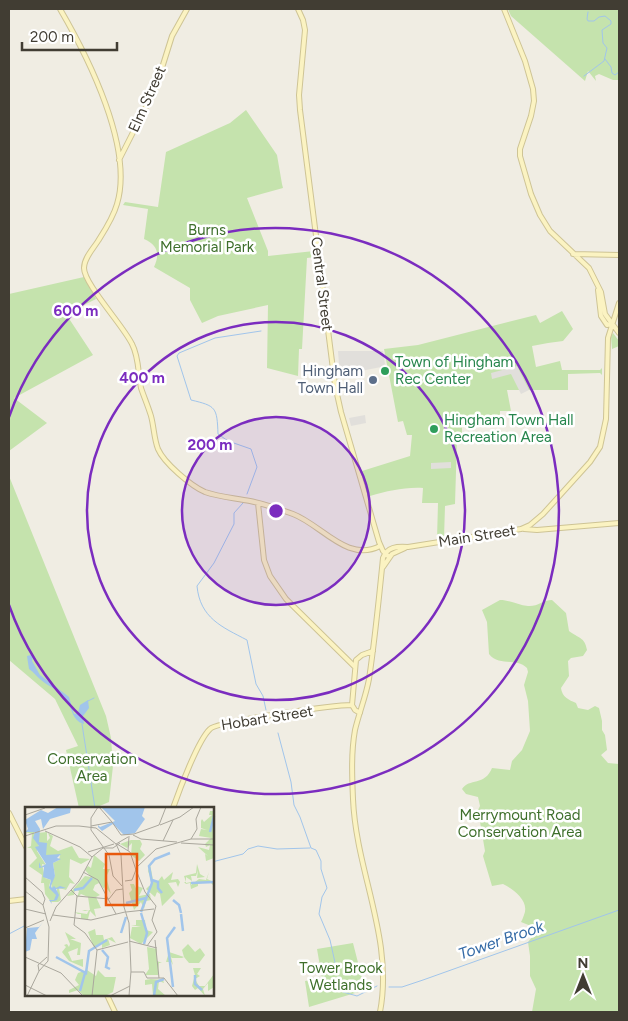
<svg xmlns="http://www.w3.org/2000/svg" width="628" height="1021" viewBox="0 0 628 1021" font-family="Figtree,sans-serif">
<style>
.green{fill:#c5e3ad}
.parking{fill:#e1dfdb}
.water{fill:#a1c5eb}
.lines{fill:none;stroke-linecap:round;stroke-linejoin:round}
.stream{stroke:#a1c5eb;stroke-width:1}
.secondary-casing{stroke:#cec495;stroke-width:6}
.secondary{stroke:#fbf3c2;stroke-width:4}
.ring{fill:none;stroke:#7b2cbf;stroke-width:2.5}
.leisure-dot{fill:#2e9e5b;stroke:#fff;stroke-width:2}
.service-dot{fill:#5c6f8a;stroke:#fff;stroke-width:2}
.labels{text-anchor:middle;dominant-baseline:central;stroke-width:5;stroke-linejoin:round;paint-order:stroke}
.street-label{font-size:15px;fill:#413d33;stroke:#fff}
.park-label{font-size:15px;fill:#3e6f2b;stroke:#fff}
.leisure-label{font-size:15px;fill:#27864d;stroke:#fff;text-anchor:start}
.service-label{font-size:15px;fill:#4e5e75;stroke:#fff;text-anchor:end}
.water-label{font-size:16px;font-style:italic;fill:#346aa6;stroke:#fff}
.inset-river{fill:none;stroke:#a1c5eb;stroke-width:2.5}
.inset-road{fill:none;stroke:#aaa79d;stroke-width:1}
.view{fill:#e8590c;fill-opacity:0.15;stroke:#e8590c;stroke-width:2.5}
.inset-edge{fill:none;stroke:#413d33;stroke-width:2.5}
.centre{fill:#7b2cbf;stroke:#fff;stroke-width:2.5}
.ring-label{font-size:15px;text-anchor:middle;font-weight:bold;fill:#7b2cbf;stroke:#fff;stroke-width:5;stroke-linejoin:round;paint-order:stroke}
</style>
<rect width="100%" height="100%" fill="#f0ede3"/>
<!-- green -->
<path class="green" d="M508,9H619V80H613L599,74L595,76L596,81L588,71L585,81L511,16Z
M246,110L277,155L282,184L283,188L247,198L268,251V256L314,251L315,257L307,258L302,349H299L298,376L267,368L268,305L218,316L202,323L190,300V288L154,267C160,254 158,245 144,239L148,209L123,205L125,202L158,207L166,152L230,123Z
M84,277L96,299L66,314L93,355L14,398L47,423L9,451V294Z
M562,311L573,329L563,341L548,343L532,346L536,367L560,361L562,370H600L602,368V375L600,373L568,374V390H507L511,411H500V422L462,425V439H457L455,504L445,506L444,538L437,539L438,503H422L423,488C404,487 388,491 370,496L362,471L410,456L412,435H407L403,421L398,422L384,349L418,345L536,315L540,323Z
M613,333L619,341V346L612,349L611,337Z
M9,476L106,716L111,738L113,766L109,802L95,808H79L66,750L78,746L55,699L9,660Z
M500,600C510,600 518,605 528,606C537,607 543,600 552,600L566,613L569,631C578,638 585,637 587,650L583,656L571,658L568,661L569,676L561,688C562,697 569,700 576,703L578,708L588,710L595,706L599,708L602,721V730L605,735L607,750L601,755L608,763L619,764V1012H532L536,989L530,976V956L528,942L532,937L531,926L521,922C522,920 523,918 524,915C530,901 513,889 503,884L492,886L483,856L485,851L478,810L480,806L478,797L466,794L462,789C469,778 485,786 492,768L510,770L512,761L522,750L530,731L528,701L524,685L528,672L527,668C516,657 499,667 489,654L487,622L482,610Z
M353,943L365,990L309,1007L305,981L322,978L317,949Z"/>
<!-- parking -->
<path class="parking" d="M338,351H383L385,364L381,367L361,371L356,367H342L339,364Z
M517,366L529,390L521,394L511,374L492,379L491,373Z
M365,415L366,423L351,426L349,418Z
M451,462V468L431,469V463Z"/>
<!-- water -->
<path class="water" d="M31,655L33,656L32,661L40,675L69,697L74,714L78,713L80,705L88,700L89,708L83,716L84,724C72,721 72,707 66,699C60,690 49,687 41,680C36,676 34,672 29,669L27,656Z"/>
<g class="lines">
<!-- stream -->
<path class="stream" d="M605,59L611,67L612,73L615,75L619,72
M584,76L604,61L607,48L603,43L602,30L611,24V21L605,16L599,17L594,21H588L587,19L588,12
M247,494L257,467L251,449L228,441L218,434C217,407 216,406 191,400L177,356L179,353L215,338L261,331
M243,503L234,513V524L214,563L197,586C200,618 222,627 247,640L256,684L263,696L266,710
M88,701L94,698
M82,724L95,808
M278,733L291,782L294,805L300,817L311,848L316,850L321,861V869L327,888L322,897L319,914L330,940L336,967
M212,862L243,854L248,849L258,846L277,849L310,848
M9,934L26,925
M339,977L343,992L357,996L377,986
M389,987H402L423,980L619,910"/>
<!-- secondary casing -->
<g class="secondary-casing">
<path id="secondary" d="M60,9C88,57 134,148 117,204C113,218 105,230 98,241C93,249 84,258 84,268C84,284 123,325 132,344C139,357 138,373 141,388C144,397 148,406 151,416C154,427 154,439 158,449C164,463 191,486 205,492C219,497 235,498 250,501C264,504 279,509 293,514C322,525 347,563 380,546
M298,9L303,20L305,30L299,95L300,110L335,385L341,412L379,542L383,551L389,557
M504,9L525,61L533,89L534,101L531,116L520,149V156L531,194L540,215L550,231L589,268L601,292L605,314L619,333
M119,160L156,87L172,36L187,9
M573,254L619,255
M598,290L601,316L607,325L611,324
M258,503L264,560L270,576L286,599L355,667
M524,529L537,530L619,523
M383,567L392,554L405,548
M360,713L355,710L352,705L356,660L362,655L373,651
M173,808C179,791 198,740 210,729C218,721 335,705 352,705
M9,813L26,847
M9,901L26,899
M107,995L115,1012
M380,1012C394,939 356,872 353,799C352,776 351,752 355,730C359,713 366,696 369,679C375,639 379,598 383,558C387,547 397,546 408,547L521,529L530,525L543,514L590,462L600,447L606,419L608,338L619,303"/>
</g>
<!-- secondary -->
<use href="#secondary" class="secondary"/>
</g>
<!-- distance rings -->
<circle cx="276" cy="511" r="94" fill="#7b2cbf" fill-opacity=".12"/>
<g class="ring">
<circle cx="276" cy="511" r="94"/>
<circle cx="276" cy="511" r="189"/>
<path d="M9 417A283 283 0 1 1 9 605"/>
</g>
<!-- markers -->
<g class="leisure-dot">
<circle cx="385" cy="371" r="5"/>
<circle cx="434" cy="429" r="5"/>
</g>
<circle class="service-dot" cx="373" cy="380" r="5"/>
<g class="labels">
<!-- street labels -->
<g class="street-label">
<text transform="translate(147 99) rotate(-66)">Elm Street</text>
<text transform="translate(322 284) rotate(83)">Central Street</text>
<text transform="translate(477 536) rotate(-9)">Main Street</text>
<text transform="translate(267 718) rotate(-9)">Hobart Street</text>
</g>
<!-- park labels -->
<g class="park-label">
<text x="207" y="230">Burns<tspan x="207" dy="17">Memorial Park</tspan></text>
<text x="92" y="759">Conservation<tspan x="92" dy="17">Area</tspan></text>
<text x="520" y="815">Merrymount Road<tspan x="520" dy="17">Conservation Area</tspan></text>
<text x="341" y="968">Tower Brook<tspan x="341" dy="17">Wetlands</tspan></text>
</g>
<!-- leisure labels -->
<g class="leisure-label">
<text x="395" y="362">Town of Hingham<tspan x="395" dy="17">Rec Center</tspan></text>
<text x="444" y="420">Hingham Town Hall<tspan x="444" dy="17">Recreation Area</tspan></text>
</g>
<!-- service labels -->
<g class="service-label">
<text x="363" y="371">Hingham<tspan x="363" dy="17">Town Hall</tspan></text>
</g>
<!-- water labels -->
<g class="water-label">
<text transform="translate(501 940) rotate(-19)">Tower Brook</text>
</g>
</g>
<!-- overview -->
<g transform="translate(25 807)">
<rect width="189" height="189" fill="#f0ede3"/>
<path d="M185,4H189V51L181,54L180,47L183,49L173,40L184,43L185,38L181,40L180,37L186,31L174,29L176,22L182,23L176,21V14L177,12L179,15L187,8H184ZM8,22L14,39L12,44L21,58L17,57L20,71L26,73L24,79L32,87V81H27L26,75L30,69L28,56L34,53L35,48H21V36H14L12,26L22,25V34L25,31L23,26L28,29L25,39L33,44L47,39L54,51L65,52L56,57L45,52L44,70L50,77L45,76L41,83L34,81L36,93L33,95H26L20,87L19,76H16L17,68L4,59L12,51L6,41H2L6,39L7,27L0,25ZM106,33H115L117,37L115,42L120,48L114,54L106,48L107,36L102,41L95,37ZM69,48L80,57L78,62H85L81,70L86,87L80,79L79,82L74,76L70,78L68,83L75,88L71,90L76,101L69,102L71,110L65,104L63,112H56V107H53L49,105L62,107L64,103L60,104L57,103H65L63,90L56,87L52,91L54,84L50,82L49,88L42,89L60,69L66,70L60,63L63,59L66,61ZM125,57L128,73L133,74L137,69L139,73L148,65L146,73L153,72L155,75L153,80L151,75L143,76L150,86L137,99L135,87L132,85L130,90L121,82L124,79H119H126L127,76L123,64ZM172,57L175,67L180,70L172,71L173,63L171,69H166L167,74L161,70V76L166,75V78L174,72L181,73L184,65L182,72L189,75V79L185,75H173V79L166,82L165,76L161,77L159,75H161L159,69L171,66ZM105,77H109L113,86L112,79L118,81L114,89L125,87L126,93L121,94L119,102L116,95L109,103L104,86L107,83ZM111,113H120L121,123L128,125L116,137L105,131L107,120H116L106,118H111ZM70,122L71,128H78L79,133L87,130L91,136L83,132L85,138L77,141V135L69,141L63,125ZM40,125L51,132H45L56,136L55,148H52L53,141L43,145L47,154L58,152V160L44,154L37,145L41,140L39,138L42,137L44,140L45,137ZM163,137L170,145L175,141L180,148L174,156H164L159,150L157,151H147L146,150L148,158L145,153L144,155H141L144,145L159,150L157,143ZM122,140L132,142V154L137,156H134L133,168H120L124,162ZM168,161H176L172,167L175,169L170,172L174,179H180L189,167V174H184H189V180L183,184V176L178,182L180,189L173,181L170,183L167,179L170,168ZM62,163L71,169L73,163L80,170H91L88,185L80,189H59L53,183L44,186V183L54,178L50,173L53,166ZM126,172L138,173L139,176L134,174L133,182L141,189H128L127,177L120,178V173Z" fill="#c5e3ad"/>
<path d="M33,0H46L45,6L25,12L18,22L16,12L10,14L15,22L14,35L22,36L21,48L36,47L32,51L36,52L28,56L30,69L26,79L27,81L29,79L31,81L35,79L41,81L31,82L34,88L32,93L29,94H26L27,97L24,93H29L31,88L24,81L26,73L18,70L19,60L14,61V55L16,60L21,57L10,40L14,39L8,31L10,25H0L3,22L0,13L16,3L23,6ZM76,0H120L117,9L120,12L110,26L99,28L88,17L77,24L73,20V18L75,20L90,14ZM18,115L10,126L12,132H7L5,143L0,145L2,121L14,120Z" fill="#a1c5eb"/>
<path class="inset-river" d="M185,25L189,9M127,73L133,75V81L137,86M166,76L189,75M49,83L58,81L67,71M148,93L154,98L156,106M101,96L121,91M116,105L127,76L124,59L130,52L145,46M116,106L122,126L119,137M156,107L158,124M96,126L101,110M77,143L83,150L81,160L85,162M31,150L61,166L64,144L82,133M170,168V177L177,183M148,180L142,131L150,120M55,184L60,166M129,189L131,175L139,172"/>
<path class="inset-road" d="M73,0L66,11V23L84,48L88,69L97,79M74,0L87,15M0,8L20,1M135,18L155,10L169,0M66,19L87,15L96,28L109,27M20,24L55,40L67,50M109,27L134,18L141,0M108,28L116,32L152,35M0,29L31,19H54L71,21L91,37L103,30M166,32L172,22L171,12L176,0M138,34L148,13M156,36L189,38M91,37L96,48L99,100L104,116L106,164L104,189M92,37L105,45L111,63M103,44L104,29M63,45L89,37M111,63L120,85L131,99L127,113L132,125L122,139M58,65L73,73L91,107M0,70L17,85L20,92L18,98M100,74L107,73L112,60L131,42L166,32H189M46,83L52,89L49,118L60,126L72,143M0,84L18,98L24,120L23,154L14,164L2,189M52,89L84,92L91,83L98,82M0,102L21,107M101,105L129,102M28,108L66,113L100,105M25,114L31,100L54,74L67,50L78,41H88L95,36M0,121L19,113M130,133L134,171M104,134L132,141M0,150L36,166L58,189M14,164L13,158L22,150M106,165H119L122,171H139L153,189M0,178L22,189M67,189L72,143L103,135M85,189L105,179"/>
<path class="view" d="M81,47H112V98H81Z"/>
<rect width="189" height="189" class="inset-edge"/>
</g>
<circle cx="276" cy="511" r="8" class="centre"/>
<g class="ring-label">
<text x="76" y="316">600 m</text>
<text x="142" y="383">400 m</text>
<text x="210" y="450">200 m</text>
</g>
<!-- border -->
<rect width="628" height="1021" fill="none" stroke="#413d33" stroke-width="20"/>
<!-- north arrow -->
<g transform="translate(583 976)" stroke="#ffffff" stroke-width="4" paint-order="stroke">
<path d="M0-4L9 19L0 12L-9 19Z" fill="#413d33"/>
<text y="-8" font-size="14" font-weight="bold" text-anchor="middle" fill="#413d33">N</text>
</g>
<!-- scale -->
<path d="M22 42v8h95v-8" fill="none" stroke="#413d33" stroke-width="2.5"/>
<text x="30" y="42" font-size="15" fill="#413d33" stroke="#ffffff" stroke-width="4" paint-order="stroke">200 m</text>
</svg>
